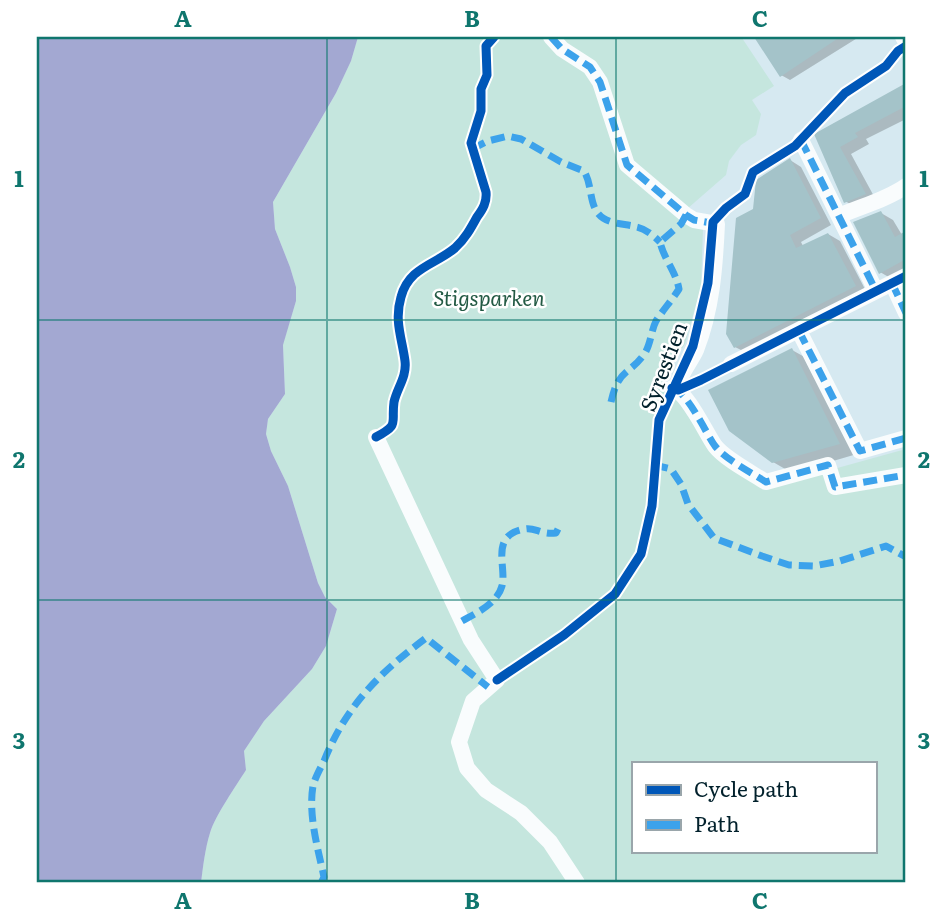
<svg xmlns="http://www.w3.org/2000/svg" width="943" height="920" viewBox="0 0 943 920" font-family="Literata,serif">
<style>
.green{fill:#c5e6de;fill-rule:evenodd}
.water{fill:#a3a8d2}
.shadow{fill:#0003}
.building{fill:#a4c3c9}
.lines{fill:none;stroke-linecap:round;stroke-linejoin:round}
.minor{stroke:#f9fcfd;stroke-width:16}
.quiet{stroke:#3ca2eb;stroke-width:7;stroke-dasharray:14 7;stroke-linecap:butt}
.cycleway-casing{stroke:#fff;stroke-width:13}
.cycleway{stroke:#0057b8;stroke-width:9}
.grid{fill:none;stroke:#0f766e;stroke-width:2;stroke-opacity:0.55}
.labels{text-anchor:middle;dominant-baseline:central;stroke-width:5;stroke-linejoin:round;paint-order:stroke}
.park-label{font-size:21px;font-style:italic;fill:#235a44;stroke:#fff}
.street-label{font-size:21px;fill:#02212c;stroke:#fff}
.neatline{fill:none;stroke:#0f766e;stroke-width:2.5}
.grid-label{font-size:23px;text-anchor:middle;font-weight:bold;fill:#0f766e}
</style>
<rect width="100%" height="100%" fill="#d6e9f1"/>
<!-- green -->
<path class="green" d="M358,37H736L742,38L774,86L752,100L761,114L756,135L741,145L729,161L726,175L687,209L703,229L701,287L685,344L663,379L714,455L765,488L906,449V883H201C203,866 205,849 210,833C215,816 236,786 246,770L244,751L264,721L312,669L326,646L337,609L325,597L318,583L288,486L271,451L266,434L268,419L285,394L283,344L296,301V287L290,267L275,229L273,202L336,93L351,61ZM633,764H875V852H633Z"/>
<!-- water -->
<path class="water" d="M37,37H358L351,61L336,93L273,202L275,229L290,267L296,287V301L283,345L285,394L268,419L266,434L271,451L288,486L318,583L325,597L337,609L326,646L312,669L264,721L244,751L246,770C236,786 215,816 210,833C205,849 203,867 201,883H37Z"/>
<!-- shadow -->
<path class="shadow" d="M755,37H859L790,80L781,75Z
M906,85V119L866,139L869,144L851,154L876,200L857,208L845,201L816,135Z
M790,160L801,167L831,225L801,242L803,246L828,234L840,241L867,293L747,353L735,347L754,210Z
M881,213L893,220L902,235L906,233V272L892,279L880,272Z
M792,350L810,360L857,454L792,473L773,462Z"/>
<!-- building -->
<path class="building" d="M754,37H840L780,77Z
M906,83V106L855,133L858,137L840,147L866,194L844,203L814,134Z
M790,158L821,218L790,235L796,248L828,233L856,286L734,348L726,334L736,218L753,209L756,180Z
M881,211L895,237L906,231V259L879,274L853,222Z
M792,348L840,444L772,463L729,431L708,390Z"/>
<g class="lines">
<!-- minor -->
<path class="minor" d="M551,37L562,49L590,67L600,82L627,165L686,215L694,220L717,224C715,267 712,309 696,350C691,362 677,376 678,390
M903,37L906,42
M801,140L876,291
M839,216C862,206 886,200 906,186
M892,283L906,313
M799,331L860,451L906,438
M731,364L906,276
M672,388C688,392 705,432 715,446C725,459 752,473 766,482L828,465L835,487L906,475
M376,437L471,640L497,680L473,701L459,742L467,768L486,790L521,813L550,842L577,883"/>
<!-- quiet -->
<path class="quiet" d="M551,37L562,49L590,67L600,82L627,165L686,215L694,220L717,224
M801,140L876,291
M472,149L488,141L508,136L521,139L561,162L584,171C592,184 589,200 597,212C606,225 624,223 637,227C646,229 654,236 660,242
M892,283L906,313
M799,331L860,451L906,438
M672,388C688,392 705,432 715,446C725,459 752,473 766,482L828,465L835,487L906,475
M611,402C619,367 629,376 645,353C651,343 651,331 656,321C663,310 672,300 679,289C676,272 664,259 660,242L681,224L686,215
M654,465L671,469L681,484L688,504L714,538L762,556L789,565L814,566L840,561L886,546L906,557
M462,621C476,613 497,604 502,586C507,566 489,535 525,529C535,527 541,535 556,533L558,529
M321,883L324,877C318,849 308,815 313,786C315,778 320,769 324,761C346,706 379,673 426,638L488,687"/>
<!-- cycleway casing -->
<g class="cycleway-casing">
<path id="cycleway" d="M672,388L678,390L701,380L906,276
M376,437C400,424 391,424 394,402C397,388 407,377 405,361C402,338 394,321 401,297C409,267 435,265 455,248C465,239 471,228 477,217C483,209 487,202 486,192L471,143L481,111V89L487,75L486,46L494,37
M497,680L564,635L615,594L641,554L652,506L659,420L693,346L708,283L713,222L726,208L745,194L753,172L795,146L845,93L886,66L898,51L906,46"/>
</g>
<!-- cycleway -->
<use href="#cycleway" class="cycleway"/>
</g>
<!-- grid -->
<path class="grid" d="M327,37V883M616,37V883M37,320H906M37,600H906"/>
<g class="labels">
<!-- park labels -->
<g class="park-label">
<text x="489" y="296">Stigsparken</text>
</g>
<!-- street labels -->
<g class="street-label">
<text transform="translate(662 366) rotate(-69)">Syrestien</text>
</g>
</g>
<!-- border -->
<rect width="943" height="920" fill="none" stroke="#ffffff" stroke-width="77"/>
<!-- legend -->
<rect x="632" y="762" width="245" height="91" fill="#ffffff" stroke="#9aa6ab" stroke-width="2"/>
<rect x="646" y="785" width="35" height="10" fill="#0057b8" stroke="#9aa6ab" stroke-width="2"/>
<text x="694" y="797" font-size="21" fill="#02212c">Cycle path</text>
<rect x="646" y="820" width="35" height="10" fill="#3ca2eb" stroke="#9aa6ab" stroke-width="2"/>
<text x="694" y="832" font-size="21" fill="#02212c">Path</text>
<rect x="38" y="38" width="866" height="843" class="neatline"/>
<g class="grid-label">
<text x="183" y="27">A</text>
<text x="472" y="27">B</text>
<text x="760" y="27">C</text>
<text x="19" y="187">1</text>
<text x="924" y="187">1</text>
<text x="19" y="468">2</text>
<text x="924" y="468">2</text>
<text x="19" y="749">3</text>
<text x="924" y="749">3</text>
<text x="183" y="909">A</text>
<text x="472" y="909">B</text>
<text x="760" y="909">C</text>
</g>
</svg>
